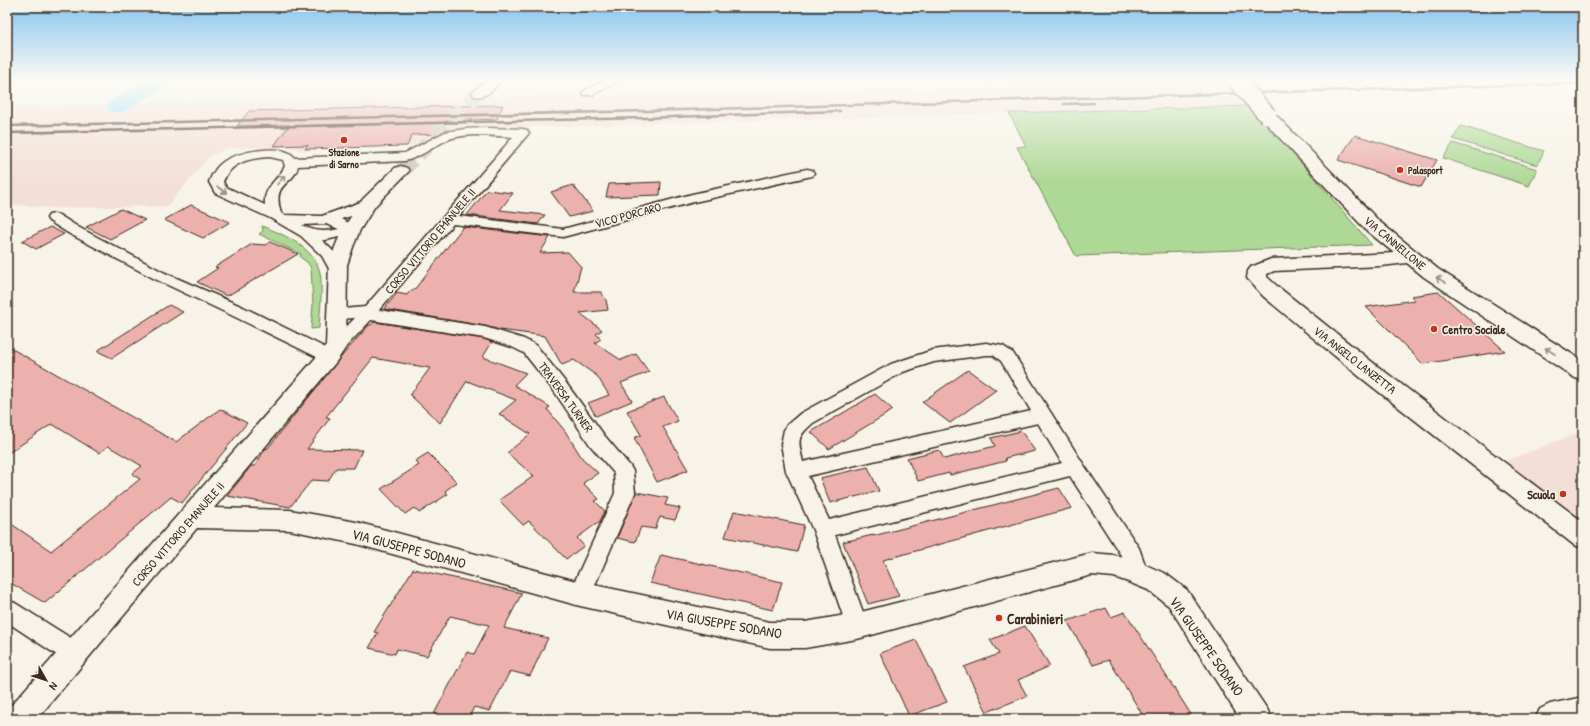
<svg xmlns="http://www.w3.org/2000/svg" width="1590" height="726" viewBox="0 0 1590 726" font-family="'Patrick Hand',sans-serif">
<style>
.built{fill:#f4dfd6}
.green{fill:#aed896;stroke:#74815a}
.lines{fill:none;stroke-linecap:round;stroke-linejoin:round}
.river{fill:#95ddf7;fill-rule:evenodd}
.building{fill:#ecb1ad;stroke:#3b2a1e}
.tertiary-tunnel{stroke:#d1cbc0;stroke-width:16;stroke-dasharray:16 8;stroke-linecap:butt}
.minor-casing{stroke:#3b2a1e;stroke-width:3}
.tertiary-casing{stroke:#3b2a1e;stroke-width:3}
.secondary-casing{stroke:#3b2a1e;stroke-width:3}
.minor{fill:#f7f3e8;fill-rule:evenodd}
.tertiary{fill:#f7f3e8;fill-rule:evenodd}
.secondary{fill:#f7f3e8;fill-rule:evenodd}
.rail{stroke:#3b2a1e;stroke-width:2.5}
.secondary-bridge-casing{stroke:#3b2a1e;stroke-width:20;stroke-linecap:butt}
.secondary-bridge{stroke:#f7f3e8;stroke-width:17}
.oneway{stroke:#998e83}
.poi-dot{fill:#c8321e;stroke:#f7f3e8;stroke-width:1.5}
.labels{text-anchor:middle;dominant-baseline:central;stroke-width:3;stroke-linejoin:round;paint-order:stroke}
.far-poi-label{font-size:10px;font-weight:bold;fill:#3b2a1e;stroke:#f7f3e8}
.street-label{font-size:12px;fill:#3b2a1e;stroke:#f7f3e8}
.poi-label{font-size:12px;font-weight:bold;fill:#3b2a1e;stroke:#f7f3e8;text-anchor:start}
.near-street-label{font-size:14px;fill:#3b2a1e;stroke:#f7f3e8}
.near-poi-label{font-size:14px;font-weight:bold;fill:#3b2a1e;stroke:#f7f3e8;text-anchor:start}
</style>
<rect width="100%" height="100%" fill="#f7f3e8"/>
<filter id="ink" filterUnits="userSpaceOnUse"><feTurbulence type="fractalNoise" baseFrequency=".025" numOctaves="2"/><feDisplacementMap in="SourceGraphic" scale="8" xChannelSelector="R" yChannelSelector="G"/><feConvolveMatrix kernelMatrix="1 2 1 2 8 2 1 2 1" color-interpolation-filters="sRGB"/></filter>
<g filter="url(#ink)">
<!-- built -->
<path class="built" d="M1195,80H1228L1252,106L466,129L449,131L419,146L300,150L291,147L227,148L210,156L167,206L54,208L7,204V107L145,102L952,89Z
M1583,431V526L1501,463Z"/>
<!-- green -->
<path class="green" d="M1252,106L1372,245L1076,256L1017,147L1026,146L1009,113Z
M1461,126L1544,151L1537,165L1453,139Z
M1453,143L1537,169L1529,186L1443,158Z
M262,226C285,235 319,249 321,279C322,295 320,312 319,328L311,329L313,304L311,268L307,262L300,257L301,254L259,234L263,231Z"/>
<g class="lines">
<!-- river -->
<path class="river" d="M146,80H171L168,84L126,111L118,113L110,111L107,106L110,101Z"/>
</g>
<!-- building -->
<path class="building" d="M503,105L497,119L446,121L441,132L438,134L412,135L407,146L305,149L308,145L274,146L289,125L237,126L249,111Z
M1355,135L1437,160L1421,187L1338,160Z
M661,182L660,195L606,197L609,184Z
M573,185L593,211L569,217L551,192Z
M487,190L513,193L500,210L545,215L538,224L467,215Z
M191,205L207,212L230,222L203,238L164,220Z
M121,209L145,220L110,239L86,227Z
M50,227L64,234L36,249L22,241Z
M463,227L550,237L540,253L568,252L581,267L574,292H601L606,300L608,310L580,313L602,330L596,334L601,339L595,343L621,360L636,354L649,372L621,383L632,401L596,416L588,403L609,395L597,376L574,360L562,365L545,336L500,330L485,326L384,309L397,293L407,295L411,290H414Z
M270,242L298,254L227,296L197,282L218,268L215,267L252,244L265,245Z
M1439,292L1505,351L1423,364L1366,307L1415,300L1411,296Z
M169,305L183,312L112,358L97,351Z
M374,322L484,339L492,342L483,357L526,373L514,385L550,407L547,409L565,431L582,458L598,473L583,483L599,499L595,501L605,511L600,521L577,538L584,546L566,559L529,521L523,525L499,500L534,476L507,453L530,434L499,414L516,400L467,381L440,423L410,395L430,368L373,358L326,417L330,418L307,449L362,450L354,468H336L328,481L312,480L290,507L227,496L251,466H255L265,449L268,448L342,356L369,325H371Z
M7,346L176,442L220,409L247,423L182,503L171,497L45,603L7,581V521L51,551L140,479L132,474L142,466L108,446L99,453L52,424L7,454Z
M968,370L996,390L950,423L922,402Z
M875,394L893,410L829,449L811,432Z
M664,397L678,421L663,427L688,470L657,482L634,438L641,435L627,411Z
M1021,431L1035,451L1005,458L1006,461L950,475L949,473L918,481L907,458L939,450L944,459L995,446L991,438Z
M428,453L457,482L445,491L448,494L419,513L414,508L405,514L381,489L419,465L415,461Z
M868,467L879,491L830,503L820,478Z
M1059,488L1072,508L883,560L899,596L868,604L843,542L873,535V536Z
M636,492L668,498L665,505L680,508L675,520L660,517L655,529L641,527L635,542L617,538Z
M734,511L804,525L797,552L725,537Z
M661,555L782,582L773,610L650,583Z
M413,569L522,593L504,628L548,638L530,676L510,671L490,711L474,707L468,719H457L434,714L467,652L474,654L489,625L450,616L427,656L397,649L395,654L369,648L378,633L374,632Z
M1106,608L1111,617L1125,612L1194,719H1145L1109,660L1093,665L1067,621Z
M1025,626L1050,666L1018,680L1027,696L987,712L964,667L999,654L990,640Z
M916,640L947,702L909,716L880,653Z"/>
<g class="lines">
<!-- tertiary-tunnel -->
<path class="tertiary-tunnel" d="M401,171L479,93"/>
<!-- minor casing -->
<g class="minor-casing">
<path id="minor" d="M604,80H619L617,82L592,95H584L582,93L584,91Z
M485,128L523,129L527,130L529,133L459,216L563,229L692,194L807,169L812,170L814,173L812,176L694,202L563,237L453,224L379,310L485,327L524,339L536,345L566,383L604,435L630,466L633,471L635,493L588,601L580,604L572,601L569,594L615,493L614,473L590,445L554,391L524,353L512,347L484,338L371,320L342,351L333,352L337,357L335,361L329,363L231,315L155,279L68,233L49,221L47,218L49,215L54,214L59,215L78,227L165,273L243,307L330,350L328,347L330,343L355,318L337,319L331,318L329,314L331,310L365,307L513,137C493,136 466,132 447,140C432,147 421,157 405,161L298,166C294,186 271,181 281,213L285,215L322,216L369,199L374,200L376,203C369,212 351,216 341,219L356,227L358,230L356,233L326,240H322L333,251L346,273L343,276L338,278L333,276L322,256L301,236L270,218L215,193L209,182C212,174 216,167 223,162C236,152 284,142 295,158L405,153L445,132L465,129ZM270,157L283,160L285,166C278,181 263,186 265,205L226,187L223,182C230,162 250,158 270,157ZM326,224L339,229C325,232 314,232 302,225Z
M986,343L1003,346L1013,353L1082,462L1139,548L1148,573L1144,580L1137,582L1130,580L1122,557L1070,476L835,535L868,626L865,633L857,636L849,633L813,530L786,471L781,444L784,430L787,425L801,413L891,364L933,350ZM986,355H993L1001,361L1031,411L803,462C798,440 796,438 813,423L903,372L934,362ZM1038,423L1062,463L829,520L808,476Z
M7,600L15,603L82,645L85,653L82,661L74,664L66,661L7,622Z"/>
</g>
<!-- tertiary casing -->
<g class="tertiary-casing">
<path id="tertiary" d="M486,80H501C495,89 485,99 474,96L472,93Z
M401,166L407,168L409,171L375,206L360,230L353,247L347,265L346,347L336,362L214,508L290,510L356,522L580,582L770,622H805L857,613L1092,553L1114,555L1146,565L1166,574L1187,590L1267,709L1272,719H1240L1169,606L1148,590L1131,583L1114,577L1092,575L857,639L805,648H770L580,606L356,544L290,530L197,528L37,719H7L8,709L326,346L329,265L335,247L342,230L363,199L395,168Z
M1583,697V719H1535L1540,709L1550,704Z"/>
</g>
<!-- secondary casing -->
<g class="secondary-casing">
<path id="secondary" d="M1268,111L1274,113L1380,222L1438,269L1583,361V380L1575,378L1424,277L1407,263L1381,266L1274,271L1267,274V277L1277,286L1376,365L1583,522V548L1574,545L1360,377L1263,296L1247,278L1248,271L1251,267L1271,259L1394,253L1366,230L1262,119L1260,116L1262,113Z"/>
</g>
<!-- minor -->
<use href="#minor" class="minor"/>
<!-- tertiary -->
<use href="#tertiary" class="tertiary"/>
<!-- secondary -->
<use href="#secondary" class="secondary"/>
<!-- rail -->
<path class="rail" d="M1064,104L1094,103
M7,126L647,111L1583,83
M7,133L643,118L840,111"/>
<!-- secondary-bridge casing -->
<g class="secondary-bridge-casing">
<path id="secondary-bridge" d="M1236,80L1268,116"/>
</g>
<!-- secondary-bridge -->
<use href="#secondary-bridge" class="secondary-bridge"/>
</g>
<!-- one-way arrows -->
<defs><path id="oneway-shaft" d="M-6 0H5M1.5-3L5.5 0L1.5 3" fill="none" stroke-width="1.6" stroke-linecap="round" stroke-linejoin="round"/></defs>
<g class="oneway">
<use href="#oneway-shaft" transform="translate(281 180) rotate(-49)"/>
<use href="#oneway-shaft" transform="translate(222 190) rotate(37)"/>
<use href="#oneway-shaft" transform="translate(1441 280) rotate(-147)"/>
<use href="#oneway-shaft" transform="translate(1550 351) rotate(-147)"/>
</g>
</g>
<!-- sky -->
<linearGradient id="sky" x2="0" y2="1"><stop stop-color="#87c4ee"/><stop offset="0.44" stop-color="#fbfaf5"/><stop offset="1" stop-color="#fbfaf5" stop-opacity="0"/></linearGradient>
<rect width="1590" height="182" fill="url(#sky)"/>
<!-- markers -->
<g class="poi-dot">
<circle cx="344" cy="140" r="4"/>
<circle cx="1400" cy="170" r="4"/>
<circle cx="1434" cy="329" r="4"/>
<circle cx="1563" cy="494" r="4"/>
<circle cx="999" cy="618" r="4"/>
</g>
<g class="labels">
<!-- far-poi labels -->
<g class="far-poi-label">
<text x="344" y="152">Stazione<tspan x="344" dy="12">di Sarno</tspan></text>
<text x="1408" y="170" text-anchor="start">Palasport</text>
</g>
<!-- street labels -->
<g class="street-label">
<text transform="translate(628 215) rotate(-15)">VICO PORCARO</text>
<text transform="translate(430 241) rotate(-50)">CORSO VITTORIO EMANUELE II</text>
<text transform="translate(1395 243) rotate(40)">VIA CANNELLONE</text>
<text transform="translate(1355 360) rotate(38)">VIA ANGELO LANZETTA</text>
<text transform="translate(566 397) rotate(54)">TRAVERSA TURNER</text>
<text transform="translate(178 534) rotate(-49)">CORSO VITTORIO EMANUELE II</text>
</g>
<!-- poi labels -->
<g class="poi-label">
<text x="1442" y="329">Centro Sociale</text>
<text x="1555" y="494" text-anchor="end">Scuola</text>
</g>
<!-- near-street labels -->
<g class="near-street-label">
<text transform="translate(409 548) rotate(15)">VIA GIUSEPPE SODANO</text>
<text transform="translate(724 623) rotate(10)">VIA GIUSEPPE SODANO</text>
<text transform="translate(1207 646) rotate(55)">VIA GIUSEPPE SODANO</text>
</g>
<!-- near-poi labels -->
<g class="near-poi-label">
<text x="1007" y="618">Carabinieri</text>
</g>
</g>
<!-- margin -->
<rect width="1590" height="726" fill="none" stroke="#f7f3e8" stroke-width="24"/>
<rect x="12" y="12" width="1566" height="702" fill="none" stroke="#3b2a1e" stroke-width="1.5" filter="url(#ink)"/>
<!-- north arrow -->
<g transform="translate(46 680) rotate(129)" stroke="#f7f3e8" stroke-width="3" paint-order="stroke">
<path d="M0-3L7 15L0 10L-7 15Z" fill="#3b2a1e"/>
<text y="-6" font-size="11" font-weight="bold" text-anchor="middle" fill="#3b2a1e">N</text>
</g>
</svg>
